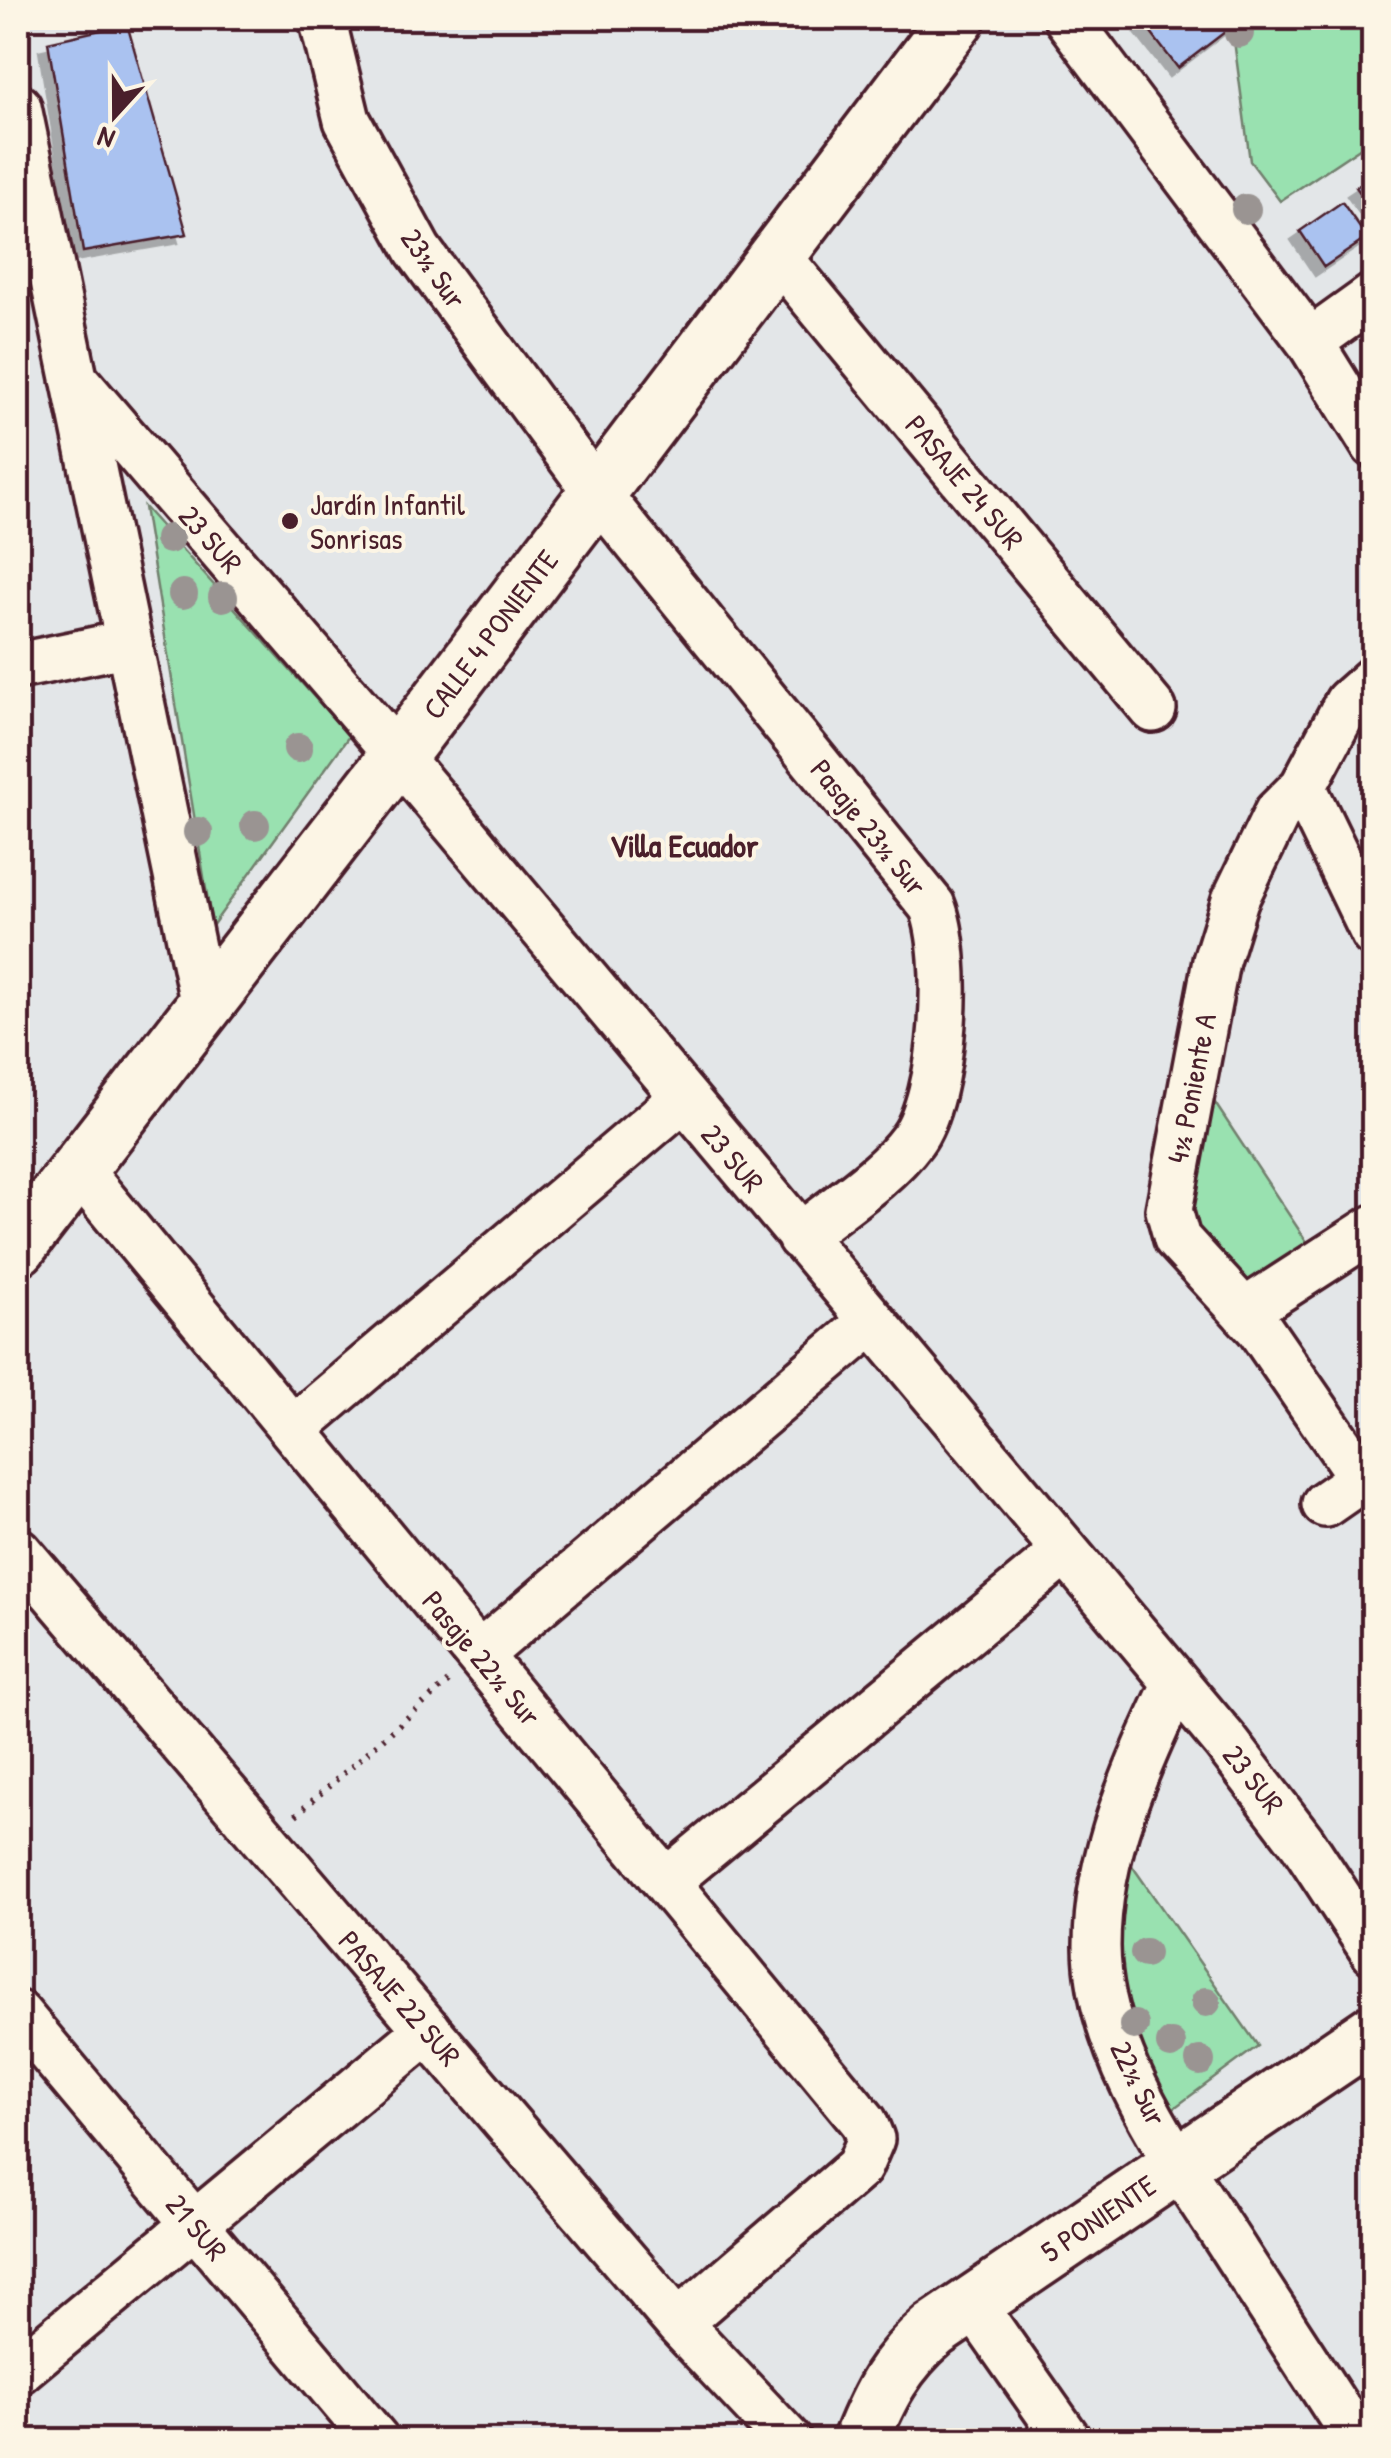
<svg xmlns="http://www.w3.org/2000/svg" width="1391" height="2458" viewBox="0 0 1391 2458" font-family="'Patrick Hand',sans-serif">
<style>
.green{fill:#99e1b0;stroke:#72806e;stroke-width:2.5}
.building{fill:#aac2f0;stroke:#4a1f2b;stroke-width:2.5;filter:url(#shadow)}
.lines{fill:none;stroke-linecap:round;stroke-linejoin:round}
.minor-casing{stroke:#4a1f2b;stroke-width:52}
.tertiary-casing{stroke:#4a1f2b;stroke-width:62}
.path{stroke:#4a1f2b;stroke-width:6;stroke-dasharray:2.5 8;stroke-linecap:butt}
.minor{stroke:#fcf5e5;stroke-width:45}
.tertiary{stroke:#fcf5e5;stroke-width:55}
.tree{fill:#9a9492}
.poi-dot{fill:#4a1f2b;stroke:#fcf5e5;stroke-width:4}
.labels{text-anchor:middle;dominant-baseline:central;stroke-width:8;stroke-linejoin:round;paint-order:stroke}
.street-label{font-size:30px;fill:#4a1f2b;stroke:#fcf5e5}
.poi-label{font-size:30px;fill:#4a1f2b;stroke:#fcf5e5;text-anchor:start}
.neighbourhood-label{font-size:32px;font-weight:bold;fill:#4a1f2b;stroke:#fcf5e5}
</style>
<defs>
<filter id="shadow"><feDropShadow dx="-9" dy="9" stdDeviation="0" flood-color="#0004"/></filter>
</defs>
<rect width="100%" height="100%" fill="#e3e6e8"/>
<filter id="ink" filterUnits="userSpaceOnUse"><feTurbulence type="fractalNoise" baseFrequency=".01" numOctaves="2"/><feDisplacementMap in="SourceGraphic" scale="20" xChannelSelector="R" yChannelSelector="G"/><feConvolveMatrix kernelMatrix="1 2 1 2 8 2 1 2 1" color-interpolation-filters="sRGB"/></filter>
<g filter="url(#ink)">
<!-- green -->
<path class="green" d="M1231,18H1373V139L1280,201L1250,161Z
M144,507L349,736L212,926Z
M1211,1097L1307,1242L1243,1288L1190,1218Z
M1126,1857L1258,2046L1170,2111L1125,2035L1104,1905Z"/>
<!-- building -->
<path class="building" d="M1153,18H1232L1234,25L1178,68L1144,24Z
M127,24L187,234L83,252L48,42Z
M1374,175V212L1356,187Z
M1342,202L1367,238L1324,267L1300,231Z"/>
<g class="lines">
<!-- minor casing -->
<g class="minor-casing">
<path id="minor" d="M322,18L347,120L418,250L597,493L932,906C952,956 945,1096 912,1140C884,1178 836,1207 800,1237
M1067,18L1310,342L1374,445
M18,107L204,1006
M777,255L1153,709
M1310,342L1374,296
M74,379L398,756L1225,1741L1302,1842L1374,1952
M18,666L129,643
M1303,787L1374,934
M78,1169L864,2122L871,2139L859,2167L678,2323
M1244,1312L1374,1228
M293,1429L683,1098
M1362,1478L1259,1328L1177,1239L1169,1210L1216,961L1235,900L1277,813L1303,787L1348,702L1374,679
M1325,1504L1374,1470
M18,1551L678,2323L788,2440
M479,1655L871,1322
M1175,1685C1137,1767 1097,1853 1097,1946C1098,2059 1179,2164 1237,2255C1277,2317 1317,2379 1357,2440
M667,1881L1064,1552
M18,2014L376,2440
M972,2303L1068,2440
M18,2371L428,2030"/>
</g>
<!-- tertiary casing -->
<g class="tertiary-casing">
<path id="tertiary" d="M18,1247L398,756L957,18
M861,2440C879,2395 896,2362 934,2330L1374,2032"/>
</g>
<!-- path -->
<path class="path" d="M296,1815L448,1682"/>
<!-- minor -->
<use href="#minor" class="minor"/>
<!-- tertiary -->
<use href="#tertiary" class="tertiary"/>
</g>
<!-- trees -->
<g class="tree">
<circle cx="1239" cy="33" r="15"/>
<circle cx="1246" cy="209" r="15"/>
<circle cx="169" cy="539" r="15"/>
<circle cx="183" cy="594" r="15"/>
<circle cx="223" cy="597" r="15"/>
<circle cx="298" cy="748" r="15"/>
<circle cx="255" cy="825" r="15"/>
<circle cx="198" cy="832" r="15"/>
<circle cx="1145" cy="1953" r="15"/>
<circle cx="1206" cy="2002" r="15"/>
<circle cx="1134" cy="2025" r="15"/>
<circle cx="1171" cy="2044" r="15"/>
<circle cx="1200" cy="2061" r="15"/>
</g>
</g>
<!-- markers -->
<circle class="poi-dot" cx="290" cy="521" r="10"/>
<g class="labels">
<!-- street labels -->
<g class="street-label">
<text transform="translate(434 268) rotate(55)">23½ Sur</text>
<text transform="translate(965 482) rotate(50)">PASAJE 24 SUR</text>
<text transform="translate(211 539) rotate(49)">23 SUR</text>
<text transform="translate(490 634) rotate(-53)">CALLE 4 PONIENTE</text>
<text transform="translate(869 827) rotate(51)">Pasaje 23½ Sur</text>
<text transform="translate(1191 1088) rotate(-79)">4½ Poniente A</text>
<text transform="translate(733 1158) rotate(50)">23 SUR</text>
<text transform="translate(482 1658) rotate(50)">Pasaje 22½ Sur</text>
<text transform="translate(1254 1779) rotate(52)">23 SUR</text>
<text transform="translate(400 1998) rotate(49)">PASAJE 22 SUR</text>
<text transform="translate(1139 2083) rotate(64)">22½ Sur</text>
<text transform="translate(1098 2218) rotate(-34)">5 PONIENTE</text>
<text transform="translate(197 2227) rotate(50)">21 SUR</text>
</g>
<!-- poi labels -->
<g class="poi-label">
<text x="310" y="504">Jardín Infantil<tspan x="310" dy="34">Sonrisas</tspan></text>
</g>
<!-- neighbourhood labels -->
<g class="neighbourhood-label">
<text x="684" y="845">Villa Ecuador</text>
</g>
</g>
<!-- margin -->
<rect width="1391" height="2458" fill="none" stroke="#fcf5e5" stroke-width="60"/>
<rect x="30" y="30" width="1331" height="2398" fill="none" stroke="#4a1f2b" stroke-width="4" filter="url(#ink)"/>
<!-- north arrow -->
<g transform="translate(115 115) rotate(201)" stroke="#fcf5e5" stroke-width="8" paint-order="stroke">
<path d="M0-8L18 38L0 25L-18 38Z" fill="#4a1f2b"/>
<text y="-15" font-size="28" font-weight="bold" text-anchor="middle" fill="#4a1f2b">N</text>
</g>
</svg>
